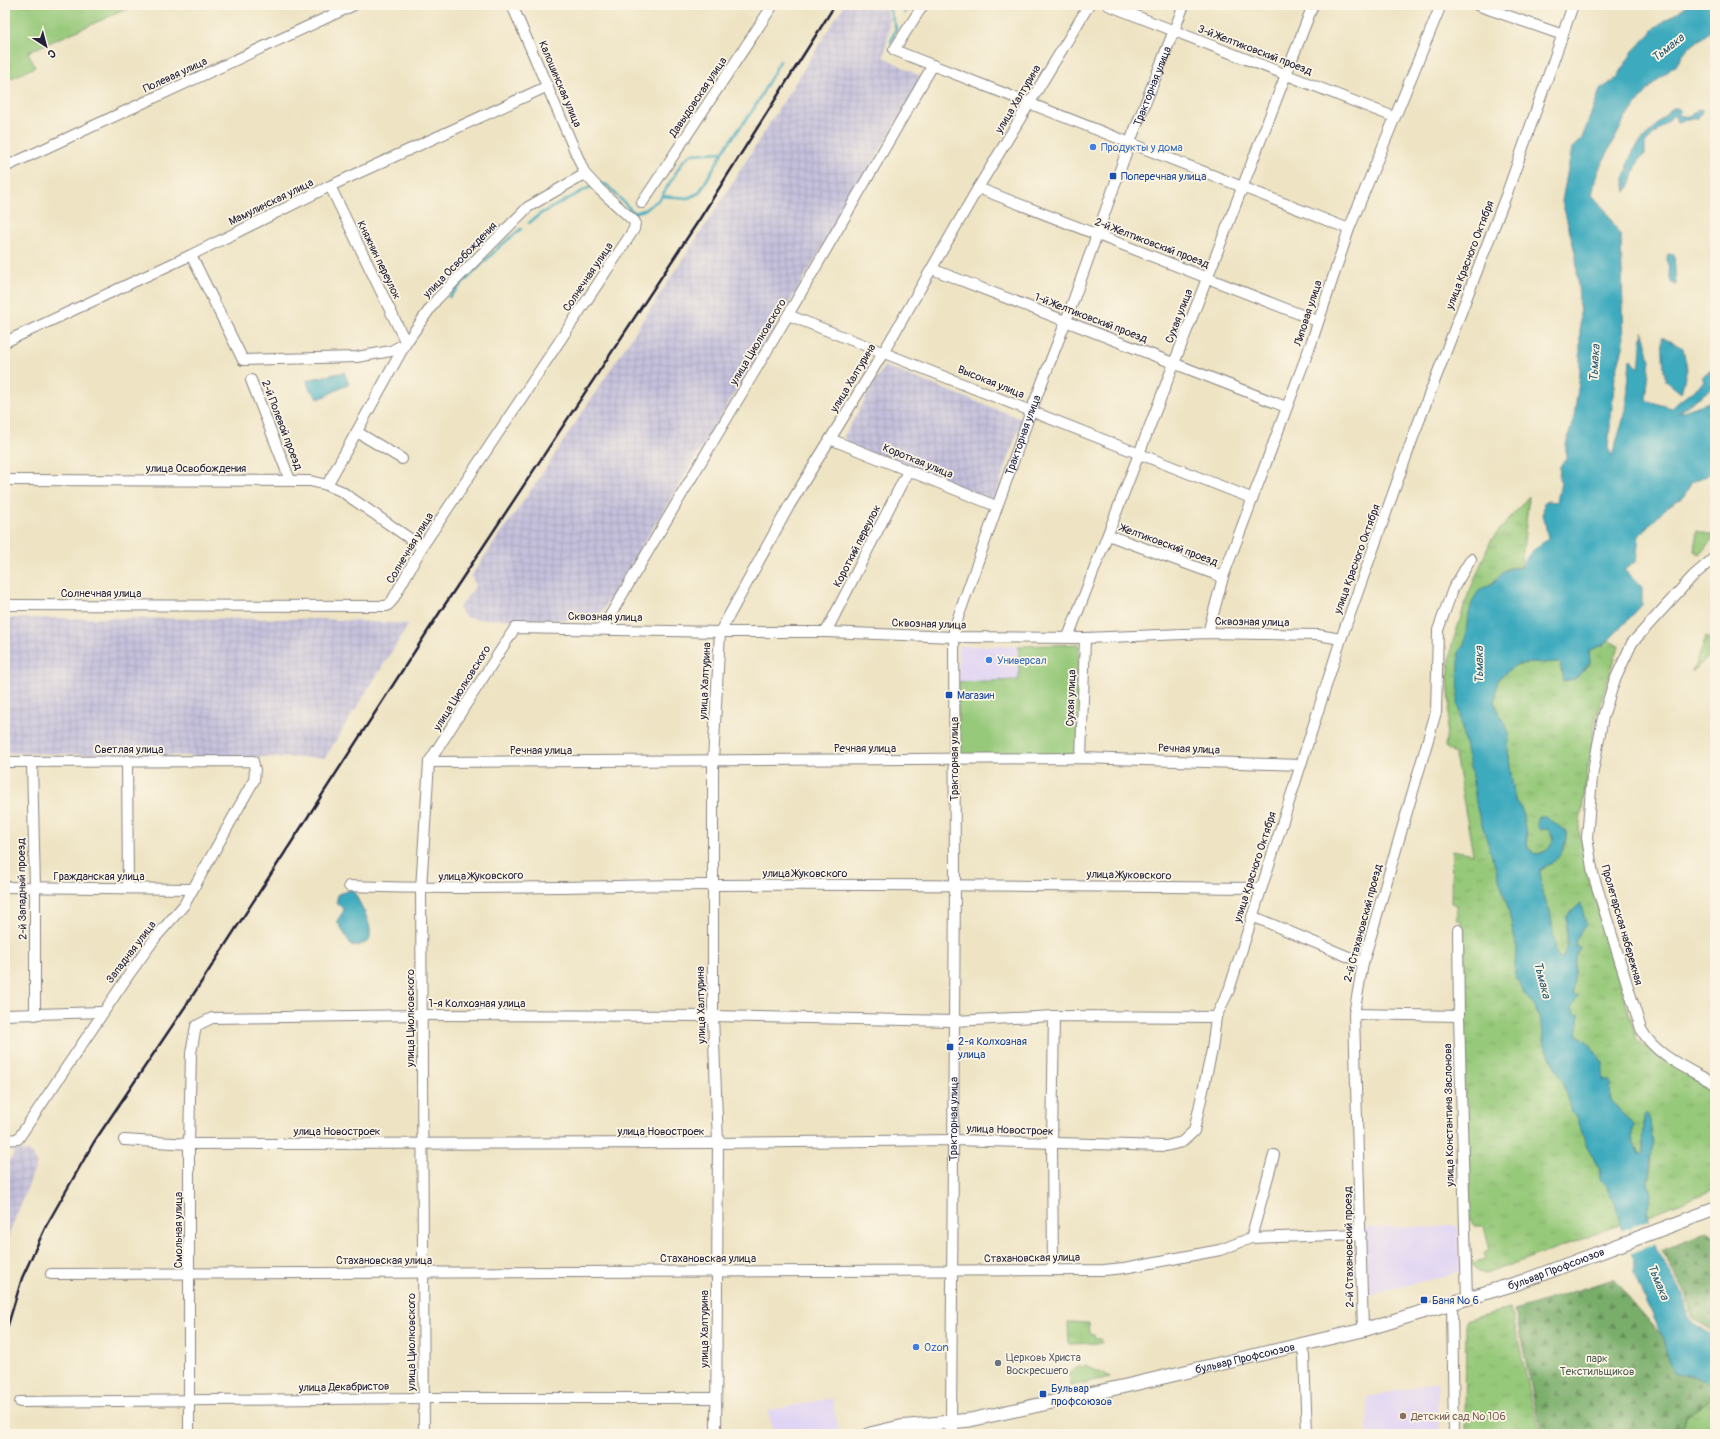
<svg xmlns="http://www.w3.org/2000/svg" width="1720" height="1439" viewBox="0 0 1720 1439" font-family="Pangolin,sans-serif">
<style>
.built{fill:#e0d4f4}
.industrial{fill:url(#industrial-grid)}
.grass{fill:url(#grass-tufts);stroke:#5c765a}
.forest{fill:url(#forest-firs);stroke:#4e6852}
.park{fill:#97c97a;stroke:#5c765a}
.water{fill:#3eaabe;stroke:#30667c}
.pier{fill:#eee4c4}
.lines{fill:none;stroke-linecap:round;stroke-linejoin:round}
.stream{stroke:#3eaabe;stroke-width:2.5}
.minor-casing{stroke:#888380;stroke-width:12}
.major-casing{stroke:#888380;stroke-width:15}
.minor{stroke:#fff;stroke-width:10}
.major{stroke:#fff;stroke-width:13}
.rail{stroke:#22223b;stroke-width:2.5}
.shop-dot{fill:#3f7fe0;stroke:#fcf5e5;stroke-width:1.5}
.transit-dot{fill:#1a4fb4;stroke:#fcf5e5;stroke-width:1.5}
.worship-dot{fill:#6b7280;stroke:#fcf5e5;stroke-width:1.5}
.education-dot{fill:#8d6e63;stroke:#fcf5e5;stroke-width:1.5}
.labels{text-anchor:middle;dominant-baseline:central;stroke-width:3.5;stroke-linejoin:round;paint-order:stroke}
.street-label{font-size:11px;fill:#22223b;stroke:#fcf5e5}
.shop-label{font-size:11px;fill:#366cbe;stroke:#fcf5e5;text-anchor:start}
.transit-label{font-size:11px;fill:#164399;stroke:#fcf5e5;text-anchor:start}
.worship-label{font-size:11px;fill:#5b616d;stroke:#fcf5e5;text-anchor:start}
.park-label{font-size:11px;fill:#4b5c51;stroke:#fcf5e5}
.education-label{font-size:11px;fill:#785e54;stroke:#fcf5e5;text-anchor:start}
.water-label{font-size:12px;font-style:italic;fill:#2d586f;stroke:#fcf5e5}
</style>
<defs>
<pattern id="industrial-grid" width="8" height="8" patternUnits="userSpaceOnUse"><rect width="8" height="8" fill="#c4c0db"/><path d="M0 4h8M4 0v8" fill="none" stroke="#a8a5bd"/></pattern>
<pattern id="grass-tufts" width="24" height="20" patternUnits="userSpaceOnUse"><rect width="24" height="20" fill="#97c97a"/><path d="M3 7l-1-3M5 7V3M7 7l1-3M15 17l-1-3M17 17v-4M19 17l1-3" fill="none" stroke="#82ac6a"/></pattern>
<pattern id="forest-firs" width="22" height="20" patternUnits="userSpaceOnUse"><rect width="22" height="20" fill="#79ad6a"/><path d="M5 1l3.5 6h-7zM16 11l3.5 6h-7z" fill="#638c58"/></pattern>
</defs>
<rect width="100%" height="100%" fill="#fcf5e5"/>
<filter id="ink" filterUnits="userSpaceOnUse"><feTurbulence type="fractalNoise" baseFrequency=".025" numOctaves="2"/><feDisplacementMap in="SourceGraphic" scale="8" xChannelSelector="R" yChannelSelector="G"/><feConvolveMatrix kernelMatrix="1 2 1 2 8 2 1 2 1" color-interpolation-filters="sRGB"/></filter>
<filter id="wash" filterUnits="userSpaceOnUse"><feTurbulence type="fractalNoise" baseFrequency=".012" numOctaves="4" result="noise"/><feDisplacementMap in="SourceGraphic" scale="16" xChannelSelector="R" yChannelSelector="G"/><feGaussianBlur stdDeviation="0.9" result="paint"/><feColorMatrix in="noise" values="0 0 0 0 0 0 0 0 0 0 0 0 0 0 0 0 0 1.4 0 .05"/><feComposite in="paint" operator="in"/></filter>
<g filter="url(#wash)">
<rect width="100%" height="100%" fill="#eee4c4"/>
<!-- built -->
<path class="built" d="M958,646H1019V680L958,682Z
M1458,1226L1460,1272L1368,1295L1365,1228Z
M1438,1382L1439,1434H1368V1397Z
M832,1398L839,1434H773L768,1411Z"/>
<!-- industrial -->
<path class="industrial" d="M844,5H885L889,16V31L884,57L923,78L787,307L597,620L475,619L465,617L459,608L476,585L471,576L536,483L719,204Z
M884,366L1022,419L994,500L848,444L845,440L844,436Z
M5,618L319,619L409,624L325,758L5,753Z
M16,1149L32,1153L37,1163L5,1245V1158L11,1160Z"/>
<!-- grass -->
<path class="grass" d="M1529,496L1521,568L1510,567L1503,571L1492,583L1479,591L1473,602L1464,645L1463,735L1507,904L1516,945L1515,974L1523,992L1535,1007L1542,1026L1545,1045L1551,1059L1562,1079L1571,1112L1577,1117L1586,1144L1600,1170L1602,1181L1607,1186L1608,1191L1615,1203L1620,1225L1485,1274L1478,1272L1472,1263L1486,1259L1484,1253L1490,1251L1484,1226H1475L1467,1213L1461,920L1457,919L1456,905L1451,903L1452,850L1473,854L1455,754L1445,747L1450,704L1448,677L1452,644L1468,595L1491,540Z
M1697,531L1715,536L1700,554L1694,551Z
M1608,640L1619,646L1596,717L1579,829L1587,872L1637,1040L1661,1058L1715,1088V1189L1649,1215L1647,1209L1651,1196L1648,1183L1652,1161L1644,1116L1643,1154L1640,1155C1633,1145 1630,1136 1633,1125L1610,1100L1611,1082L1603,1081L1589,1043L1577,1034L1580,1015L1574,1013L1572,1006L1578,997L1573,995L1575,957L1580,947L1576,946L1575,941L1581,904L1567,916V947L1562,959L1556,954L1550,911L1542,893L1540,869C1557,863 1567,850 1566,831L1560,828L1548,829L1555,838C1550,848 1547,853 1535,854L1528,848L1522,810L1515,800L1511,774L1508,749L1509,739L1506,724L1499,715L1495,702L1498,679L1516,664L1561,662L1563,681L1575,679L1590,663L1589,650L1604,645Z
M1511,1308L1539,1434H1465L1466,1320Z
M1068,1322L1089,1323L1090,1334L1094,1335L1095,1338L1100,1339L1102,1343L1069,1344Z
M1087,1366L1110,1377L1070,1386V1372L1077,1367Z
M1715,1396V1434H1680L1687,1416Z"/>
<!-- forest -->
<path class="forest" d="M1707,1231L1715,1238V1333L1691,1317L1687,1295L1661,1251Z
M1613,1279L1662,1336L1669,1361L1674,1372L1715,1383V1396L1687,1416L1680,1434H1541L1515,1310Z"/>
<!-- park -->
<path class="park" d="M5,5H136L28,52L35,67L5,81Z
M1706,637L1715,643V650L1692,672Z
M1079,644L1078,756L958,757V682L1019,680V646Z"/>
<!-- water -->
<path class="water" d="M1688,5H1715V28L1686,50L1677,64L1653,84L1625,119L1598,171L1592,195L1606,211L1621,237L1624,344L1615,376L1608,448L1612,456L1626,410L1630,359L1639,368C1641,355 1640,344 1643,331L1650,360L1646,400L1671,408L1704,382L1702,376L1715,368V386L1677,413L1715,400V471L1692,482L1683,497L1667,507L1639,536L1636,561L1624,570L1642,586V605L1604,645L1589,650L1590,663L1575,679L1563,681L1560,662L1517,664L1498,679L1495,702L1499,715L1506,724L1509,739L1508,749L1511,774L1515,800L1522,810L1528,848L1535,854C1547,853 1550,849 1554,838L1548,829L1540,830L1537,825L1538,817H1545L1566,831C1567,850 1557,863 1540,869L1542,893L1550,911L1556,954L1562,959L1567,947V916L1581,903L1586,924L1575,941L1576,946L1580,947L1575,957L1573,994L1578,997L1572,1007L1574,1013L1580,1015L1577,1034L1589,1043L1603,1063V1081H1611L1610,1100L1633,1125C1630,1136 1633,1145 1640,1155L1643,1153L1644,1116L1647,1114L1650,1120L1653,1142L1648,1183L1651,1196L1647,1210L1657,1252L1684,1295L1688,1319L1703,1330L1715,1336V1383L1674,1372L1669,1361L1662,1336L1634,1273L1635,1263L1620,1225L1615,1203L1608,1191L1607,1186L1602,1181L1600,1170L1586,1144L1577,1117L1571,1112L1562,1079L1551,1059L1545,1045L1542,1026L1535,1007L1523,992L1515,974L1516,945L1507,904L1477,809L1472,776L1463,735L1458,702L1459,651L1464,645C1467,629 1468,603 1479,591C1483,587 1489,586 1493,583C1505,572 1503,567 1521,568L1529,554L1548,538L1543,514L1544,503L1547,501L1557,502L1561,482L1559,479L1560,466L1566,459V445L1574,417L1580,375V316L1576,256L1562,201L1572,148L1582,138L1600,90L1617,78L1633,51L1657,26Z
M1673,108H1678L1681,111L1677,115L1690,117L1698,109L1703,110L1698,118L1677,122L1674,115L1645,144V154C1631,167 1636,178 1626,192L1624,178C1629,172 1627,168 1629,161C1634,146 1644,139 1654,128C1661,120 1664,115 1673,108Z
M1668,254L1674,255L1676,285L1671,282L1667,259Z
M1662,337L1683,348L1687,369L1681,393L1666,381L1664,371Z
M344,372L349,384L319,399L309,389L307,380Z
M353,889C359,904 375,925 369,941L358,946L351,945L337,921L344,910L342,907L336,904L338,894Z"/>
<!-- pier -->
<path class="pier" d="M1651,1219L1657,1243L1629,1254L1620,1231Z"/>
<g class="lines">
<!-- stream -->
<path class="stream" d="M888,5L896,28L891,42
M904,14L909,5
M598,183L607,185L634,213L644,210L660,199L683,161L691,154L722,152L753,110L780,61
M662,196L688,198L699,193L723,152
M529,223L540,214L592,186
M449,297L499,247L521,229"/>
</g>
</g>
<g filter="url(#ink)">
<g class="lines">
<!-- minor casing -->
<g class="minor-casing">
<g id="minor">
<path d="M923,5L894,50L1349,229"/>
<path d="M1108,5L1394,117"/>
<path d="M1477,5L1563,35"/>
<path d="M5,167L354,5"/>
<path d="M978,188L1317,321"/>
<path d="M642,203L773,5"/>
<path d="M191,255L243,360L357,357L391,351L406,343L330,186"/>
<path d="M932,269L1286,407"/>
<path d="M788,315L1251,498"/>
<path d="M5,342L191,255L330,186L548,86"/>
<path d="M251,380L290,480"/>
<path d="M357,432L402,459"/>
<path d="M830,439L996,506"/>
<path d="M5,480L310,481L327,485L341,491L422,547"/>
<path d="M327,485L406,343L436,300L528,207L585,174"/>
<path d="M1108,535L1223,577"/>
<path d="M1715,557L1693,576L1632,643L1614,682L1603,717L1592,777L1587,838L1593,874L1641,1029C1656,1057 1689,1069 1715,1084"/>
<path d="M5,605L387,606L392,601L422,547L627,240L634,229L635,222L600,190L585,174L512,5"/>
<path d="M602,629L788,315L933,65"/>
<path d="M826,632L908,471"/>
<path d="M1208,633L1223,577L1312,341L1349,229L1441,5"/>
<path d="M1068,637L1313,5"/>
<path d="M1081,758L1085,638"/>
<path d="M127,760L128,887"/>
<path d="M5,762L253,761L255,770L254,780L184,905L156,937L130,973L18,1139L5,1140"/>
<path d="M32,762L35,888V1015"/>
<path d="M429,762L1081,758L1301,765"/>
<path d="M349,886C471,891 594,885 716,885C898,884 1080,886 1261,888"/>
<path d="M5,887L192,889"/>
<path d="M1252,916L1363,963"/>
<path d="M1458,930L1459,1016L1467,1300"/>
<path d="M1354,1014L1459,1016"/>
<path d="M5,1015L102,1012"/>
<path d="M124,1140L189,1144L718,1143L952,1140L1166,1146L1182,1142L1194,1131L1212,1050L1216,1017L1229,990L1341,639L1416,429L1507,193L1573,5"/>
<path d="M1251,1238L1274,1155"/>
<path d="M1053,1270L1052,1144L1054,1016"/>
<path d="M51,1274L1104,1270L1124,1268L1220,1250L1251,1238L1361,1234"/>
<path d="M1452,1304L1454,1434"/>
<path d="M1363,1330L1354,1014L1363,963L1436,712L1438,630L1453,589L1471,559"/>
<path d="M1301,1345L1304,1356L1307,1434"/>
<path d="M20,1402L423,1398H716"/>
<path id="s1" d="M951,1422L955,885L954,629L1031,411L1066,321L1130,142L1184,5"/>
<path d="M189,1434V1144L191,1053L196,1026L212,1018L422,1015L713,1016L954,1021L1054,1016L1216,1017"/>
<path d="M424,1434L421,889L429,762L515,628L720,632H826L954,637L1085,638L1208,633L1318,635L1341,639"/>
<path d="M716,1434L718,1143L713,1016V761L720,632L789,506L883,353L978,188L1089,5"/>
</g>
</g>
<!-- major casing -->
<g class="major-casing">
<g id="major">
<path d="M951,1422L952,1434"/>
<path id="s2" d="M870,1434L900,1427L970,1420L1130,1385L1363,1330L1521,1282L1715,1209"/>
</g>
</g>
<!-- minor -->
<use href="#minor" class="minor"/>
<!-- major -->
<use href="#major" class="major"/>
<!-- rail -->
<path class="rail" d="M5,1335L22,1278L46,1226L94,1142L191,998L440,612L699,220L835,5"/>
</g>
</g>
<!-- markers -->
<g class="shop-dot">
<circle cx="1093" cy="147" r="4"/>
<circle cx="989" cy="660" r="4"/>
<circle cx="916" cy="1347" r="4"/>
</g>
<g class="transit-dot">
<rect x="1109" y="172" width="8" height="8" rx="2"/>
<rect x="945" y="691" width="8" height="8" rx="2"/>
<rect x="946" y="1043" width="8" height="8" rx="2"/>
<rect x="1420" y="1296" width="8" height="8" rx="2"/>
<rect x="1039" y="1390" width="8" height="8" rx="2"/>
</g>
<circle class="worship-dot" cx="998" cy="1363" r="4"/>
<circle class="education-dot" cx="1403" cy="1416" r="4"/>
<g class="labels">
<!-- street labels -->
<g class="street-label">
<text transform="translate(1255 50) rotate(21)">3-й Желтиковский проезд</text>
<text transform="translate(175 75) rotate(-25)">Полевая улица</text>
<text transform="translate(560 84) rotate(67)">Калошинская улица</text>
<text stroke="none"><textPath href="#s1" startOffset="1371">Тракторная улица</textPath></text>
<text transform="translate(698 97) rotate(-56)">Давыдовская улица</text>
<text transform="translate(1018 99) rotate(-59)">улица Халтурина</text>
<text transform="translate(271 202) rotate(-26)">Мамулинская улица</text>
<text transform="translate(1152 243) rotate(21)">2-й Желтиковский проезд</text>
<text transform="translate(1470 255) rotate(-69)">улица Красного Октября</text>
<text transform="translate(379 260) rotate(64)">Княжнин переулок</text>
<text transform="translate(460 260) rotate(-46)">улица Освобождения</text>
<text transform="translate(588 277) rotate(-56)">Солнечная улица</text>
<text transform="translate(1308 313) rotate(-72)">Липовая улица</text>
<text transform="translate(1179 316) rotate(-69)">Сухая улица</text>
<text transform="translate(1091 318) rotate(21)">1-й Желтиковский проезд</text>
<text transform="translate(758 342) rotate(-59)">улица Циолковского</text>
<text transform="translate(853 378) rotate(-59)">улица Халтурина</text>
<text transform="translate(991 382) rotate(22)">Высокая улица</text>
<text transform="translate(282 425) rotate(69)">2-й Полевой проезд</text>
<text stroke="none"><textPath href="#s1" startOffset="999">Тракторная улица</textPath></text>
<text transform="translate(918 461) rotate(22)">Короткая улица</text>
<text x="196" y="468">улица Освобождения</text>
<text transform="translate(1169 545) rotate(20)">Желтиковский проезд</text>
<text transform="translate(857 546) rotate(-63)">Короткий переулок</text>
<text transform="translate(410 548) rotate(-59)">Солнечная улица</text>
<text transform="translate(1357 559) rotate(-70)">улица Красного Октября</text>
<text x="101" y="593">Солнечная улица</text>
<text transform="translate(605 617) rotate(1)">Сквозная улица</text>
<text transform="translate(1252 622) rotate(1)">Сквозная улица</text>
<text transform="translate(929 624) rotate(2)">Сквозная улица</text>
<text transform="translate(705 681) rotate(-87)">улица Халтурина</text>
<text transform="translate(462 688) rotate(-58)">улица Циолковского</text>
<text transform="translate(1071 698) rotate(-88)">Сухая улица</text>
<text x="865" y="748">Речная улица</text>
<text x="129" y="749">Светлая улица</text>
<text transform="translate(1189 749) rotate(2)">Речная улица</text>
<text x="541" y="750">Речная улица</text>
<text transform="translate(954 759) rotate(-90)">Тракторная улица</text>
<text transform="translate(1255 867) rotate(-72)">улица Красного Октября</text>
<text x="805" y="873">улица Жуковского</text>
<text transform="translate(1129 875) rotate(1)">улица Жуковского</text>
<text x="99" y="876">Гражданская улица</text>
<text transform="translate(481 876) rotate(-1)">улица Жуковского</text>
<text transform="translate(22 889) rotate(-91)">2-й Западный проезд</text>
<text transform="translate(1363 923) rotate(-75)">2-й Стахановский проезд</text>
<text transform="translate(1622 925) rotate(74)">Пролетарская набережная</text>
<text transform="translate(131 952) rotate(-53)">Западная улица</text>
<text x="477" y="1003">1-я Колхозная улица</text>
<text transform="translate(701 1005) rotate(-91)">улица Халтурина</text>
<text transform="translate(410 1018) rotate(-90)">улица Циолковского</text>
<text transform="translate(1449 1115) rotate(-91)">улица Константина Заслонова</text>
<text stroke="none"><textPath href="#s1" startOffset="303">Тракторная улица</textPath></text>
<text transform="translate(1010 1130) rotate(2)">улица Новостроек</text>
<text x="337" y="1131">улица Новостроек</text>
<text x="661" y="1131">улица Новостроек</text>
<text transform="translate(178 1230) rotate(-90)">Смольная улица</text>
<text transform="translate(1349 1247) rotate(-91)">2-й Стахановский проезд</text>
<text x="708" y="1258">Стахановская улица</text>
<text transform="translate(1032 1258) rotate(-1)">Стахановская улица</text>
<text x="384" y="1260">Стахановская улица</text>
<text stroke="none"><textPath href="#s2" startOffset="707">бульвар Профсоюзов</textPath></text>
<text transform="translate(704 1329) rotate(-90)">улица Халтурина</text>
<text transform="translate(411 1342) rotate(-90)">улица Циолковского</text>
<text stroke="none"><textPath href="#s2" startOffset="383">бульвар Профсоюзов</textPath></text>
<text transform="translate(344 1387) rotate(-1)">улица Декабристов</text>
</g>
<!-- shop labels -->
<g class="shop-label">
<text x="1101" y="147">Продукты у дома</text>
<text x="997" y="660">Универсал</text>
<text x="924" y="1347">Ozon</text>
</g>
<!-- transit labels -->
<g class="transit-label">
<text x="1121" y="176">Поперечная улица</text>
<text x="957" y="695">Магазин</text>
<text x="958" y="1041">2-я Колхозная<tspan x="958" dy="13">улица</tspan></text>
<text x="1432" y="1300">Баня № 6</text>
<text x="1051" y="1388">Бульвар<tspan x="1051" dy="13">профсоюзов</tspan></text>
</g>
<!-- worship labels -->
<g class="worship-label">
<text x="1006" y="1357">Церковь Христа<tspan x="1006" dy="13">Воскресшего</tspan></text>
</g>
<!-- park labels -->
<g class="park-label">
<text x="1597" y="1358">парк<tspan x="1597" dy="13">Текстильщиков</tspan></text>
</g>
<!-- education labels -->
<g class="education-label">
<text x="1411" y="1416">Детский сад № 106</text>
</g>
<!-- water labels -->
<g class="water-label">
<text transform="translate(1668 48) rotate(-38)">Тьмака</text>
<text transform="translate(1595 363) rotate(-86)">Тьмака</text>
<text transform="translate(1479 665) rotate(-90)">Тьмака</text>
<text transform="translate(1542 980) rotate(76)">Тьмака</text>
<text transform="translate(1658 1282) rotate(68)">Тьмака</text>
</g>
</g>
<!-- margin -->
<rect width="1720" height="1439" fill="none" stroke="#fcf5e5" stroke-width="20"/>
<!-- north arrow -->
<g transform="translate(46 46) rotate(144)" stroke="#fcf5e5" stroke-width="3" paint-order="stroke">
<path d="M0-3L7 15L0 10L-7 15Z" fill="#22223b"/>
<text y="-6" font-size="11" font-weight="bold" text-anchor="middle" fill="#22223b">С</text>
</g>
</svg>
